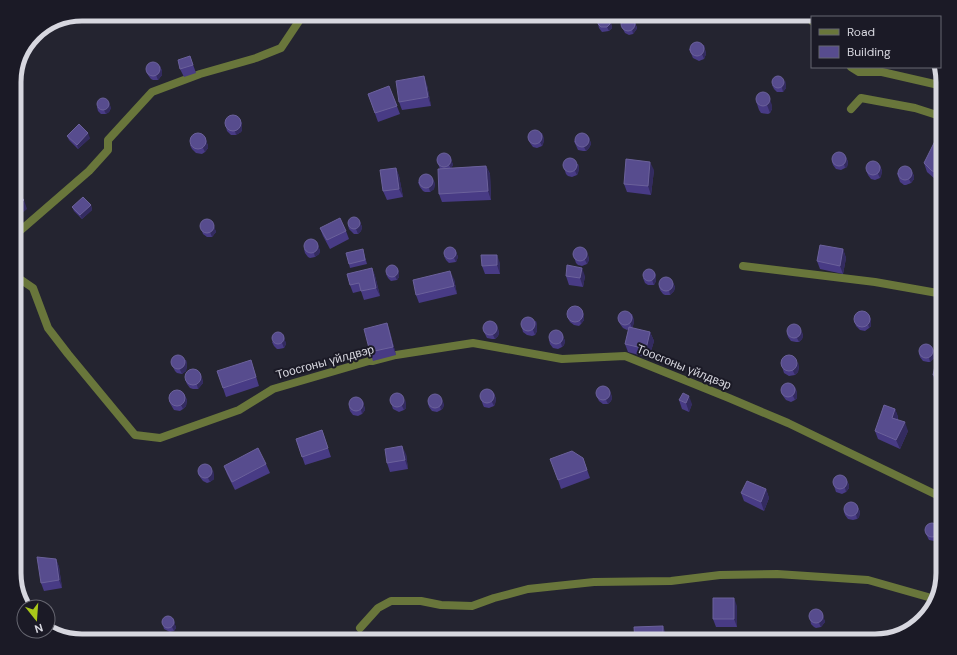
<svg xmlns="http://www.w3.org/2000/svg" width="957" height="655" viewBox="0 0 957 655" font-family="'DM Sans',sans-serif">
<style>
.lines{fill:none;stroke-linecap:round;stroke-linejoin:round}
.street{stroke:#69763b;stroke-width:8}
.wall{fill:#483b85}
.shaded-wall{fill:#332b5f}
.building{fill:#574c8e;stroke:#6b619b}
.labels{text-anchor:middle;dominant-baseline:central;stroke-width:4;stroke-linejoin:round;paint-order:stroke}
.street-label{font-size:12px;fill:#d7d7df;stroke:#1b1a26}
.rim{fill:none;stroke:#d7d7df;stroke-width:5}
</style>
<rect width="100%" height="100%" fill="#242430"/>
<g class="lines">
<!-- street -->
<path class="street" d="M808,14L812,21
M851,67L859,72H882L943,86
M851,109L861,98L915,108L943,117
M14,236L89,171L108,150V140L152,92L200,74L256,58L281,48L301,18
M743,266L875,282L943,294
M14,275L33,288L48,328L68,354L135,435L160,438L239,410L273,389L369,361H373L396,355L473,343L562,359L625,356L729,398L788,423L943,498
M360,628L378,608L391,601H421L441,605L472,606L494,598L528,589L594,582L671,581L720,575L777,574L868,580L935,599"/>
</g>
<!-- wall -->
<path class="wall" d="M853,14H861L859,16Z
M634,19L637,28L636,30L633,34L629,35L625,33L622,27Z
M611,23L612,28L609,31L602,32L599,28L598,24Z
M704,45L706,54L704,59L699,61L693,58L689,49Z
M190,56L196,73L184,77L180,69Z
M160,66L162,71V75L158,80H153L151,79L148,75L146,71Z
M786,84V88L783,92H777L774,89L772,85Z
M427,85L431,106L402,110L399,102Z
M389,86L400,114L378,122L368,94Z
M756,101L772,105V109L770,113L768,114L761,113L759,110Z
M110,106L111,108L109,112L106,114H101L98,111L97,107Z
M240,120L242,124V130L241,132L236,135H231L227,131L226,127Z
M542,133L544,140L543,144L542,146L537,148L533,147L530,143L528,139Z
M67,136L90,138L78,149L69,140Z
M205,137L208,146V148L205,152L202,154L196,153L192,149L190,145Z
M589,137L591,144L589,148L586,151H583L578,150L574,141Z
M943,145V181L935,179L927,172L924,163Z
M450,156L453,165L451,168L486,166L490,174L491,200L442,202L439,194L440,169L437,161Z
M846,157L848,162L847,167L841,170L836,169L833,165L832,161Z
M578,164L579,168L578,173L577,175L572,177L568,176L566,174L563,165Z
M880,165L882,171L881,176L880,178L875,180L871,179L868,175L866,170Z
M396,168L399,176L403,197L387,200L383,191Z
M654,170L651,195L627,192L624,184Z
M912,172L914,176V179L911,183L906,185H904L900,182L897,173Z
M418,182L435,183L434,189L430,192H425L423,191L420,187Z
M91,205L92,210L82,219L74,211L72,207Z
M212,221L216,232L212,237H207L203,234L200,225Z
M360,222L362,227L361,231L358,234H354L349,229L348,225Z
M320,228L346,231L349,239L330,249L323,236Z
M317,242L320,251L319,254L315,257L310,258L308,257L305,253L304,249Z
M455,249L458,257L456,262L449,263L446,260L444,256Z
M843,249L846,258L843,274L820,269L817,261Z
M364,253L367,264L350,268L349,264Z
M573,254L588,255L589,260L587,264L582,266L578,265L576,263Z
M500,263V274H485L482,266Z
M372,268L375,276L380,296L364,300L361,291L353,293L350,285Z
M397,268L399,272V277L397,280L391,281L388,278L386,274Z
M655,273L656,277V281L654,285H648L645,283L643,278Z
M566,276H585L583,287L569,285Z
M454,279L457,294L419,303L416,295Z
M673,283L675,287L674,291L670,295H665L663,294L660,290L659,286Z
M632,314L634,321L633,326L632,328L650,332L654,341L649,358L628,352L625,344L629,329L627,330L623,328L620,324L618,320Z
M584,315V320L581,324L579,326L574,325L570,322L567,316Z
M870,317L871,321V326L869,328L865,331L860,330L856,326L855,322Z
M536,321L537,326V331L535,335L532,336L527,335L523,332L522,328Z
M387,323L390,332L396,355L373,361L370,352Z
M498,329L499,333L498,336L495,339H492L487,338L483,330Z
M802,332L803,336L802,339L799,342H796L791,341L788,337L787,333Z
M283,334L286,344L284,348L279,349H277L274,346L272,342Z
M562,334L565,341L564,345L562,347L558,349L553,348L550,344L549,340Z
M932,347L934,351V358L930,362H928L923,361L920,357L919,353Z
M943,358V385L936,384L933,375Z
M186,360L187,365L186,371L182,374L177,373L175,371L171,363Z
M251,360L259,386L226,397L223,388Z
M781,363L799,366L798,372L795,375L789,376L784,373Z
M202,378L203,383L198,389H193L190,388L187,384L185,379Z
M795,387L797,393V398L795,400L791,402L786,400L783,396L781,392Z
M494,393L496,399L495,404L494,406L489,408L484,407L483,405L480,396Z
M611,394L612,398L611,401L608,404H603L599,401L596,395Z
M185,396L187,400L186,406L183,409L180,411L174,410L171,405L169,401Z
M390,400L406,403V408L404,410L399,412L393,409Z
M679,400L692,404L689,412L682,409Z
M363,401L365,410L362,414L358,416L353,415L350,411L349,407Z
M428,403L444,404L443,408L441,410L437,412L432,411L429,407Z
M895,409L898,417V420L908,431L900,449L878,439L875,431Z
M322,430L331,457L305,465L296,439Z
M406,454L408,469L390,472L387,463Z
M583,458L590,478L561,489L558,480Z
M266,464L270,473L235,490L227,474L224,466Z
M198,473L214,474V479L210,482L207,483L203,481L200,477Z
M847,481L849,485V488L846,492L842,494L836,492L833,483Z
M766,489L769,498L764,511L744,501L741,493Z
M857,505L860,512L859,517L857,519L853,520L848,519L845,515L844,511Z
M939,526L940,531V537L937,541H934L929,540L925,532Z
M56,559L59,567L62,588L44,591L41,583Z
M737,606V627H716L713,619Z
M822,613L825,622L821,627L816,628L814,627L811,624L810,619Z
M173,618L176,628L174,631L170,632L164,629L163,625Z"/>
<!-- shaded-wall -->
<path class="shaded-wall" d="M610,19L611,23L612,28L609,31L607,27Z
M635,24L637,28L636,30L633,34L632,29Z
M704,45L706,54L704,59L702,54Z
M160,66L162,71V75L158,80L156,75Z
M424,76L427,85L431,106L428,97Z
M785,80L786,84V88L783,92L782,88Z
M769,97L772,105V109L770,113L767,105Z
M109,102L111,108L109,112L106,114L104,110Z
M240,120L242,124V130L241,132L236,135L235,131Z
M88,133L90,138L78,149L77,145Z
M543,135L544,140L543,144L542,146L540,142Z
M205,137L208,146V148L205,152L203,148Z
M589,137L591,144L589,148L586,151L584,147Z
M450,156L453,165L451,169L449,165Z
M846,157L848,162L847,167L845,168L844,164Z
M650,162L654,170L651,195L648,186Z
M578,164L579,168L578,173L577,175L575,171Z
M486,166L490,174L491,200L488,191Z
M880,167L882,171L881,176L880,178L878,174Z
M396,168L399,176L403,197L399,189Z
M912,172L914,176V179L911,183L909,179Z
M433,179L435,183L434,189L430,192L429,188Z
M24,200L27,209L14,220V209Z
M91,205L92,210L82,219L80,215Z
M212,221L216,232L212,237L210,232Z
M360,222L362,227L361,231L358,234L356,229Z
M317,242L320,251L319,254L315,257L314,253Z
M843,249L846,258L843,274L840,266Z
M587,251L589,260L587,264L585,260Z
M456,252L458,257L456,262L454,258Z
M497,255L500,263V274L497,265Z
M372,268L375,276L380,296L376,288Z
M397,268L399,272V277L397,280L395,276Z
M582,268L585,276L583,287L580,278Z
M450,271L454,279L457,294L454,286Z
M655,273L656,277V281L654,285L652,280Z
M673,283L675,287L674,291L670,295L669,290Z
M582,310L584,315V320L581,324L580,320Z
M633,317L634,321L633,326L632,328L630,323Z
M870,317L871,321V326L869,328L868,324Z
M536,321L537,326V331L535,335L533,330Z
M387,323L390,332L396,355L393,347Z
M497,324L499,333L498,336L495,339L493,335Z
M800,327L803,336L802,339L799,342L797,338Z
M650,332L654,341L649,358L646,349Z
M283,334L286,344L284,348L282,343Z
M563,336L565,341L564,345L562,347L561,343Z
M932,347L934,351V358L930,362L929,358Z
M186,360L187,365L186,371L182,374L180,370Z
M798,362L799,366L798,372L795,375L793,371Z
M201,374L202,378L203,383L198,389L197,385Z
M796,389L797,393V398L795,400L793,396Z
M610,390L612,398L611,401L608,404L606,400Z
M494,395L496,399L495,404L494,406L492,402Z
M185,396L187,400L186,406L183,409L181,405Z
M689,396L692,404L689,412L686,403Z
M405,399L406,403V408L404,410L402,406Z
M442,399L444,404L443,408L441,410L440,406Z
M363,401L365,410L362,414L361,410Z
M895,409L898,417L895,427L892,418Z
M905,422L908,431L900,449L896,440Z
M402,446L406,454L408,469L405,460Z
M213,470L214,474V479L210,482L208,478Z
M847,481L849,485V488L846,492L845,488Z
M766,489L769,498L764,511L761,502Z
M858,508L860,512L859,517L857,519L856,514Z
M939,526L940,531V537L937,541L935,536Z
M56,559L59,567L62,588L59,580Z
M734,598L737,606V627L734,619Z
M822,613L825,622L821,627L819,623Z
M173,618L176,628L174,631L172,627Z
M663,626L666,634V641H663Z"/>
<!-- building -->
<path class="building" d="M861,14H875L879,15L878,17H859Z
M600,16H607L610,19V24L607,27H601L598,24V18Z
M621 24a7 7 0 1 1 14 0a7 7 0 1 1-14 0Z
M690 49a7 7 0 1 1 14 0a7 7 0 1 1-14 0Z
M190,56L193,65L180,69L178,60Z
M146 69a7 7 0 1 1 14 0a7 7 0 1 1-14 0Z
M772 82a6 6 0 1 1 12 0a6 6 0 1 1-12 0Z
M424,76L428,97L399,102L396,81Z
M389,86L397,106L375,113L368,94Z
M756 99a7 7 0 1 1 14 0a7 7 0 1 1-14 0Z
M97 104a6 6 0 1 1 12 0a6 6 0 1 1-12 0Z
M225 123a8 8 0 1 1 16 0a8 8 0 1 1-16 0Z
M79,124L88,133L77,145L67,136Z
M528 137a7 7 0 1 1 14 0a7 7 0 1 1-14 0Z
M190 141a8 8 0 1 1 16 0a8 8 0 1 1-16 0Z
M575 140a7 7 0 1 1 14 0a7 7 0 1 1-14 0Z
M935,141L943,145V173L932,171L924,163Z
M832 159a7 7 0 1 1 14 0a7 7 0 1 1-14 0Z
M437 160a7 7 0 1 1 14 0a7 7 0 1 1-14 0Z
M563 165a7 7 0 1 1 14 0a7 7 0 1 1-14 0Z
M626,159L650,162L648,186L624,184Z
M866 168a7 7 0 1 1 14 0a7 7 0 1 1-14 0Z
M898 173a7 7 0 1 1 14 0a7 7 0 1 1-14 0Z
M486,166L488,191L439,194L438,169Z
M396,168L399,189L383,191L380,170Z
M419 181a7 7 0 1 1 14 0a7 7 0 1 1-14 0Z
M15,190L24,200L14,209V191Z
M83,197L91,205L80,215L72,207Z
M348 223a6 6 0 1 1 12 0a6 6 0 1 1-12 0Z
M340,218L346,231L327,240L320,228Z
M200 226a7 7 0 1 1 14 0a7 7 0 1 1-14 0Z
M304 246a7 7 0 1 1 14 0a7 7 0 1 1-14 0Z
M820,245L843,249L840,266L817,261Z
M444 253a6 6 0 1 1 12 0a6 6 0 1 1-12 0Z
M573 254a7 7 0 1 1 14 0a7 7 0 1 1-14 0Z
M363,249L365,260L349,264L346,253Z
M481,255H497V265L482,266Z
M567,265L582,268L580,278L566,276Z
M386 271a6 6 0 1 1 12 0a6 6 0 1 1-12 0Z
M372,268L376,288L361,291L359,283L350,285L347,274Z
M643 275a6 6 0 1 1 12 0a6 6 0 1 1-12 0Z
M450,271L454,286L416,295L413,280Z
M659 284a7 7 0 1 1 14 0a7 7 0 1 1-14 0Z
M567 314a8 8 0 1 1 16 0a8 8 0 1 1-16 0Z
M618 318a7 7 0 1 1 14 0a7 7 0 1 1-14 0Z
M854 319a8 8 0 1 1 16 0a8 8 0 1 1-16 0Z
M521 324a7 7 0 1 1 14 0a7 7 0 1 1-14 0Z
M483 328a7 7 0 1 1 14 0a7 7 0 1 1-14 0Z
M387,323L393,347L370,352L364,329Z
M787 331a7 7 0 1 1 14 0a7 7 0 1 1-14 0Z
M629,327L650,332L646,349L625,344Z
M549 337a7 7 0 1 1 14 0a7 7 0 1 1-14 0Z
M272 338a6 6 0 1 1 12 0a6 6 0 1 1-12 0Z
M919 351a7 7 0 1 1 14 0a7 7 0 1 1-14 0Z
M171 362a7 7 0 1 1 14 0a7 7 0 1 1-14 0Z
M781 363a8 8 0 1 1 16 0a8 8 0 1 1-16 0Z
M937,357L943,358V377L933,375Z
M251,360L256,377L223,388L217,371Z
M185 377a8 8 0 1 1 16 0a8 8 0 1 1-16 0Z
M781 390a7 7 0 1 1 14 0a7 7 0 1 1-14 0Z
M596 393a7 7 0 1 1 14 0a7 7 0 1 1-14 0Z
M480 396a7 7 0 1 1 14 0a7 7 0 1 1-14 0Z
M169 398a8 8 0 1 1 16 0a8 8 0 1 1-16 0Z
M390 400a7 7 0 1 1 14 0a7 7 0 1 1-14 0Z
M683,393L689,396L686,403L679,400Z
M428 401a7 7 0 1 1 14 0a7 7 0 1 1-14 0Z
M349 404a7 7 0 1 1 14 0a7 7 0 1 1-14 0Z
M884,405L895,409L892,418L905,422L896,440L875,431Z
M322,430L328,448L302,457L296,439Z
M402,446L405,460L387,463L385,449Z
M258,448L266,464L232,482L224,466Z
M572,451L583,458L587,470L558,480L550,459Z
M198 471a7 7 0 1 1 14 0a7 7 0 1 1-14 0Z
M833 482a7 7 0 1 1 14 0a7 7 0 1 1-14 0Z
M747,481L766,489L761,502L741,493Z
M844 509a7 7 0 1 1 14 0a7 7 0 1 1-14 0Z
M925 530a7 7 0 1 1 14 0a7 7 0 1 1-14 0Z
M37,557L56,559L59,580L41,583Z
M713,598H734V619H713Z
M809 616a7 7 0 1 1 14 0a7 7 0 1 1-14 0Z
M162 622a6 6 0 1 1 12 0a6 6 0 1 1-12 0Z
M663,626V640L635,641L634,627Z"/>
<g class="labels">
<!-- street labels -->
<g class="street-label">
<text transform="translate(325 362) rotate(-15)">Тоосгоны үйлдвэр</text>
<text transform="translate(684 367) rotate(22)">Тоосгоны үйлдвэр</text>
</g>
</g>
<!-- crop -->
<path d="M0 0H957V655H0ZM82 21H875A61 61 0 0 1 936 82V573A61 61 0 0 1 875 634H82A61 61 0 0 1 21 573V82A61 61 0 0 1 82 21Z" fill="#1b1a26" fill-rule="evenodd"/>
<path class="rim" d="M82 21H875A61 61 0 0 1 936 82V573A61 61 0 0 1 875 634H82A61 61 0 0 1 21 573V82A61 61 0 0 1 82 21Z"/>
<!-- legend -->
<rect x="811" y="16" width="130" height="52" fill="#1b1a26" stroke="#666670"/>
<rect x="819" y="29" width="20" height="6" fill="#69763b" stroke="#666670"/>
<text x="847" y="36" font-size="12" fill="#d7d7df">Road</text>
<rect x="819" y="46" width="20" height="12" fill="#574c8e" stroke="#666670"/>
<text x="847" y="56" font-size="12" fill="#d7d7df">Building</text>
<!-- north arrow -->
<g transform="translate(36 619) rotate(163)"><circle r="19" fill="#1b1a26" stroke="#666670"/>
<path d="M0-3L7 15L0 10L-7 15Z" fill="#a9c719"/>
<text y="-6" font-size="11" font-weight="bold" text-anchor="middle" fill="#d7d7df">N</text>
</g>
</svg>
